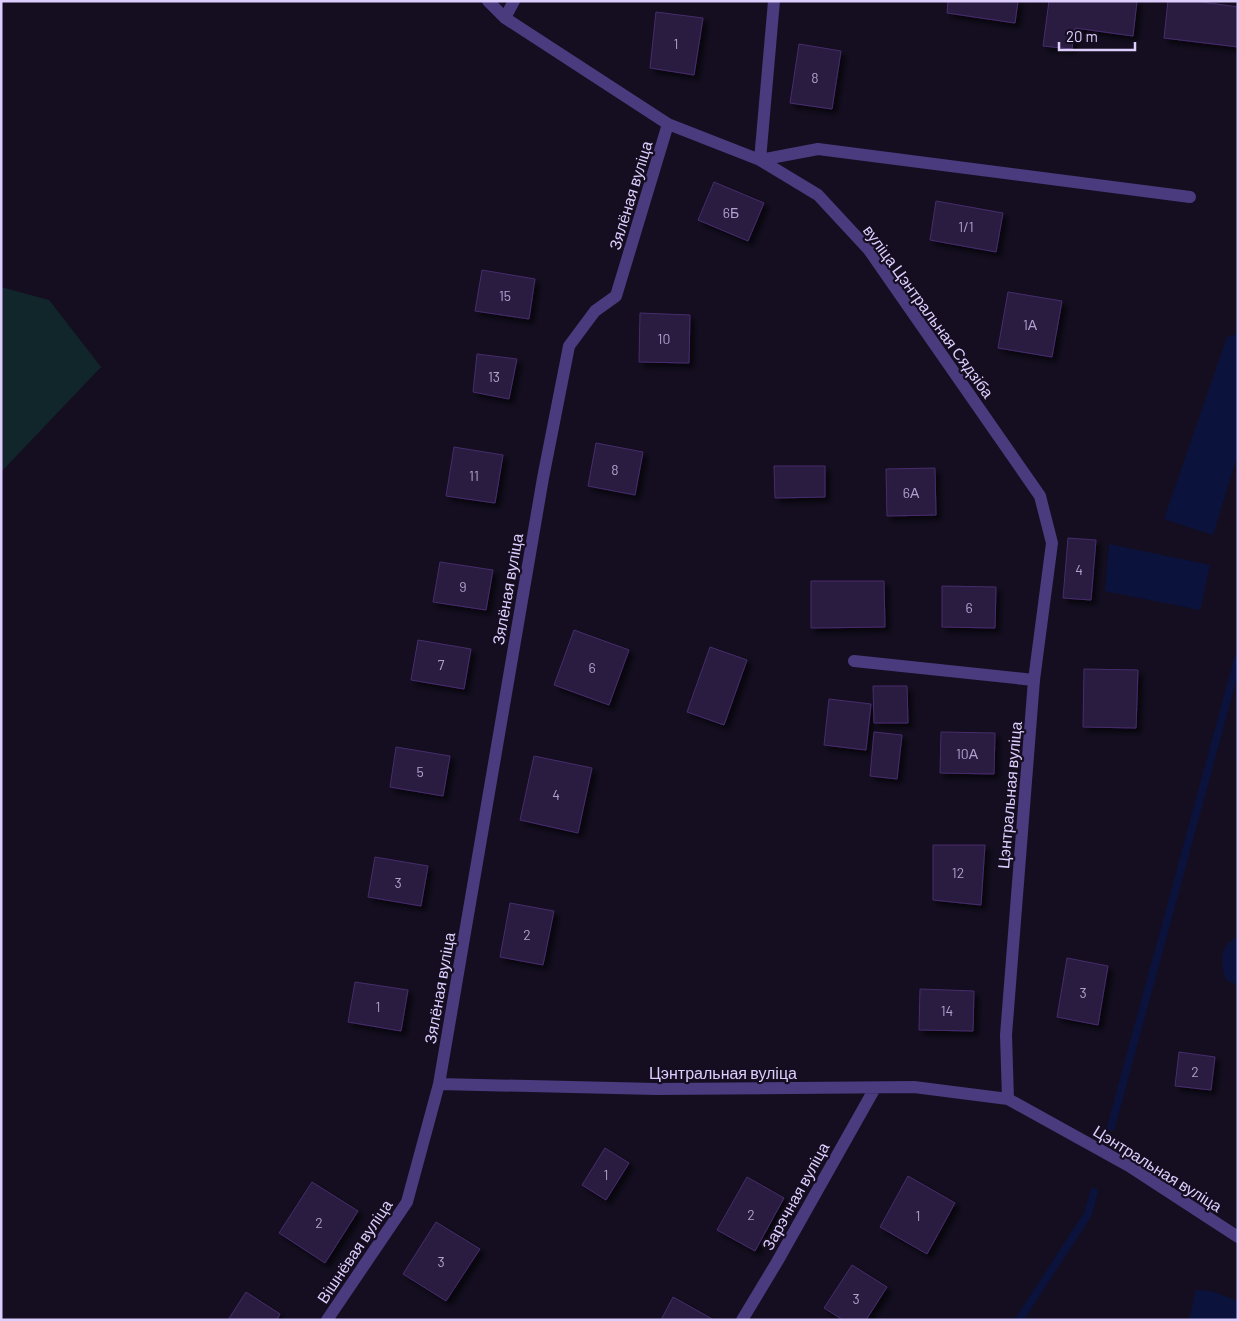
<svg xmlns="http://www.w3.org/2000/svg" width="1239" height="1321" viewBox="0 0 1239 1321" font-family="Barlow,sans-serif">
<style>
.green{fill:#11262a}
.water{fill:#0b133c}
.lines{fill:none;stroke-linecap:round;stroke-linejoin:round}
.stream{stroke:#0b133c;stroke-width:8}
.building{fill:#291a41;stroke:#462d6c;filter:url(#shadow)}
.lane{stroke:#4a3a7e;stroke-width:12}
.street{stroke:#4a3a7e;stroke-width:12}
.labels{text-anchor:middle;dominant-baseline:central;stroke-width:4.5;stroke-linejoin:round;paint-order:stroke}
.number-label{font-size:14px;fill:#b0a1cf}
.street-label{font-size:16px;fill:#ddcefe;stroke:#140e20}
</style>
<defs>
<filter id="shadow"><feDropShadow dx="4.5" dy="4.5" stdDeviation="2.5" flood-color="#0009"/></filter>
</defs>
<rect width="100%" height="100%" fill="#140e20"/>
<!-- green -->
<path class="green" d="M1,287L49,300L101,367L1,472Z"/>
<!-- water -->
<path class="water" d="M1238,334V453L1213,535L1164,519L1227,337Z
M1109,544L1210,565L1200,610L1105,591Z
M1238,937V985L1226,980C1220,965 1219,944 1238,937Z
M1196,1290L1211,1291L1238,1301V1320H1189Z"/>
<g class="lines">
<!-- stream -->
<path class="stream" d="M1111,1127L1238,659
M1019,1320L1088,1214L1094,1192"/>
</g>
<!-- building -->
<path class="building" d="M948,1H1018L1015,23L947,13Z
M1049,1H1137L1133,36L1075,28L1072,49L1043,46Z
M1168,1H1195L1238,7V47L1164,38Z
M656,12L703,18L694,75L650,68Z
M799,44L841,51L832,109L790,103Z
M714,182L764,203L748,241L698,220Z
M936,201L1003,213L996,252L930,240Z
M482,270L535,279L529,319L475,311Z
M1008,292L1062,301L1052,357L998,348Z
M640,313L690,315L689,363L639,362Z
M477,354L517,359L509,399L473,392Z
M596,443L643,452L635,495L588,486Z
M454,447L503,455L495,503L446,496Z
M774,466H825V497L775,498Z
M935,468L936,515L887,516L886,469Z
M1068,538L1096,540L1091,600L1063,598Z
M440,562L493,570L486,610L433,602Z
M811,581H884L885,627L811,628Z
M942,586L996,587L995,628L942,627Z
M574,630L629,650L609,705L554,685Z
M418,640L471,649L464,689L411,680Z
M710,647L747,660L724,725L687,712Z
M1084,669L1138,670L1136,728L1083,727Z
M873,686H907L908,723H874Z
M829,699L871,704L866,750L824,745Z
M874,732L902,735L897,779L870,776Z
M941,732L995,733L994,774L940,773Z
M396,747L450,756L443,796L390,787Z
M534,756L592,768L578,833L520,820Z
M933,845H985L981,905L933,900Z
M375,857L428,866L421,906L368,897Z
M510,903L554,911L543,965L500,957Z
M1067,958L1108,966L1098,1025L1057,1017Z
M355,982L408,990L401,1031L348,1022Z
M920,989L974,991L973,1031L919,1030Z
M1179,1052L1215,1057L1211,1090L1175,1086Z
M605,1148L629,1163L606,1200L582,1185Z
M908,1176L955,1203L927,1254L880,1227Z
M747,1177L784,1198L755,1251L717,1230Z
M312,1182L358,1211L325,1263L279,1233Z
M436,1222L480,1249L446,1301L403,1274Z
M852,1265L887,1287L866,1320H843L824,1308Z
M246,1292L280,1314L277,1320H228Z
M673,1297L714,1320H661Z"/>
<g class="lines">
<!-- lane -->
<path class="lane" d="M854,661L1034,680"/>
<!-- street -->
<path class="street" d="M488,1L505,18L668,124L760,160L818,195L869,250L1040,496L1052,543L1034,680L1006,1035L1008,1099L1129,1166L1238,1237
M774,1L760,160L818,149L1190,197
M505,18L514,1
M439,1084L657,1089L914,1087L1008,1099
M327,1320L407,1202L439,1084L543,478L569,346L595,311L616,296L668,124
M742,1320L777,1262L875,1088"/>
</g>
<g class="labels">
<!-- number labels -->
<g class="number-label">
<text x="676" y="43">1</text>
<text x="815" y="77">8</text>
<text x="731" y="212">6Б</text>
<text x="966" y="226">1/1</text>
<text x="505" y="295">15</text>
<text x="1030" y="324">1А</text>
<text x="664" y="338">10</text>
<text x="494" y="376">13</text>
<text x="615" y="469">8</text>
<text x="474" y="475">11</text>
<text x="911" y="492">6А</text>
<text x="1079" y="569">4</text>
<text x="463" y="586">9</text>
<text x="969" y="607">6</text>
<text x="441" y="664">7</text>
<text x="592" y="667">6</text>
<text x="967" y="753">10А</text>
<text x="420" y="771">5</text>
<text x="556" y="794">4</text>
<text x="958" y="872">12</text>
<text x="398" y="882">3</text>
<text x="527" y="934">2</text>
<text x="1083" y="992">3</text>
<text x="378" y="1006">1</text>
<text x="947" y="1010">14</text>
<text x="1195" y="1071">2</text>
<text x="606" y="1174">1</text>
<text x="751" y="1214">2</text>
<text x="918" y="1215">1</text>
<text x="319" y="1222">2</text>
<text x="441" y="1261">3</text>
<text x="856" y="1298">3</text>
</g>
<!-- street labels -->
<g class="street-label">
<text transform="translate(630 195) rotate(-73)">Зялёная вуліца</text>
<text transform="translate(929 311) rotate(54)">вуліца Цэнтральная Сядзіба</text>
<text transform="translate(507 589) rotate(-80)">Зялёная вуліца</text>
<text transform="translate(1009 795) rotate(-85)">Цэнтральная вуліца</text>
<text transform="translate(439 988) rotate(-80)">Зялёная вуліца</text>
<text x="723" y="1072">Цэнтральная вуліца</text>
<text transform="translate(1158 1168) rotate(32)">Цэнтральная вуліца</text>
<text transform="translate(795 1196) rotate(-61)">Зарэчная вуліца</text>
<text transform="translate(354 1251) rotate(-56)">Вішнёвая вуліца</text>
</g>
</g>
<!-- border -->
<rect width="1239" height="1321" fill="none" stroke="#ddcefe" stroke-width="5"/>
<!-- scale -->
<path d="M1059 42v8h76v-8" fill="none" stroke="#ddcefe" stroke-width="2.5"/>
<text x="1066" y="42" font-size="15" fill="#ddcefe" stroke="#140e20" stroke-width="4" paint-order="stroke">20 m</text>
</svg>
